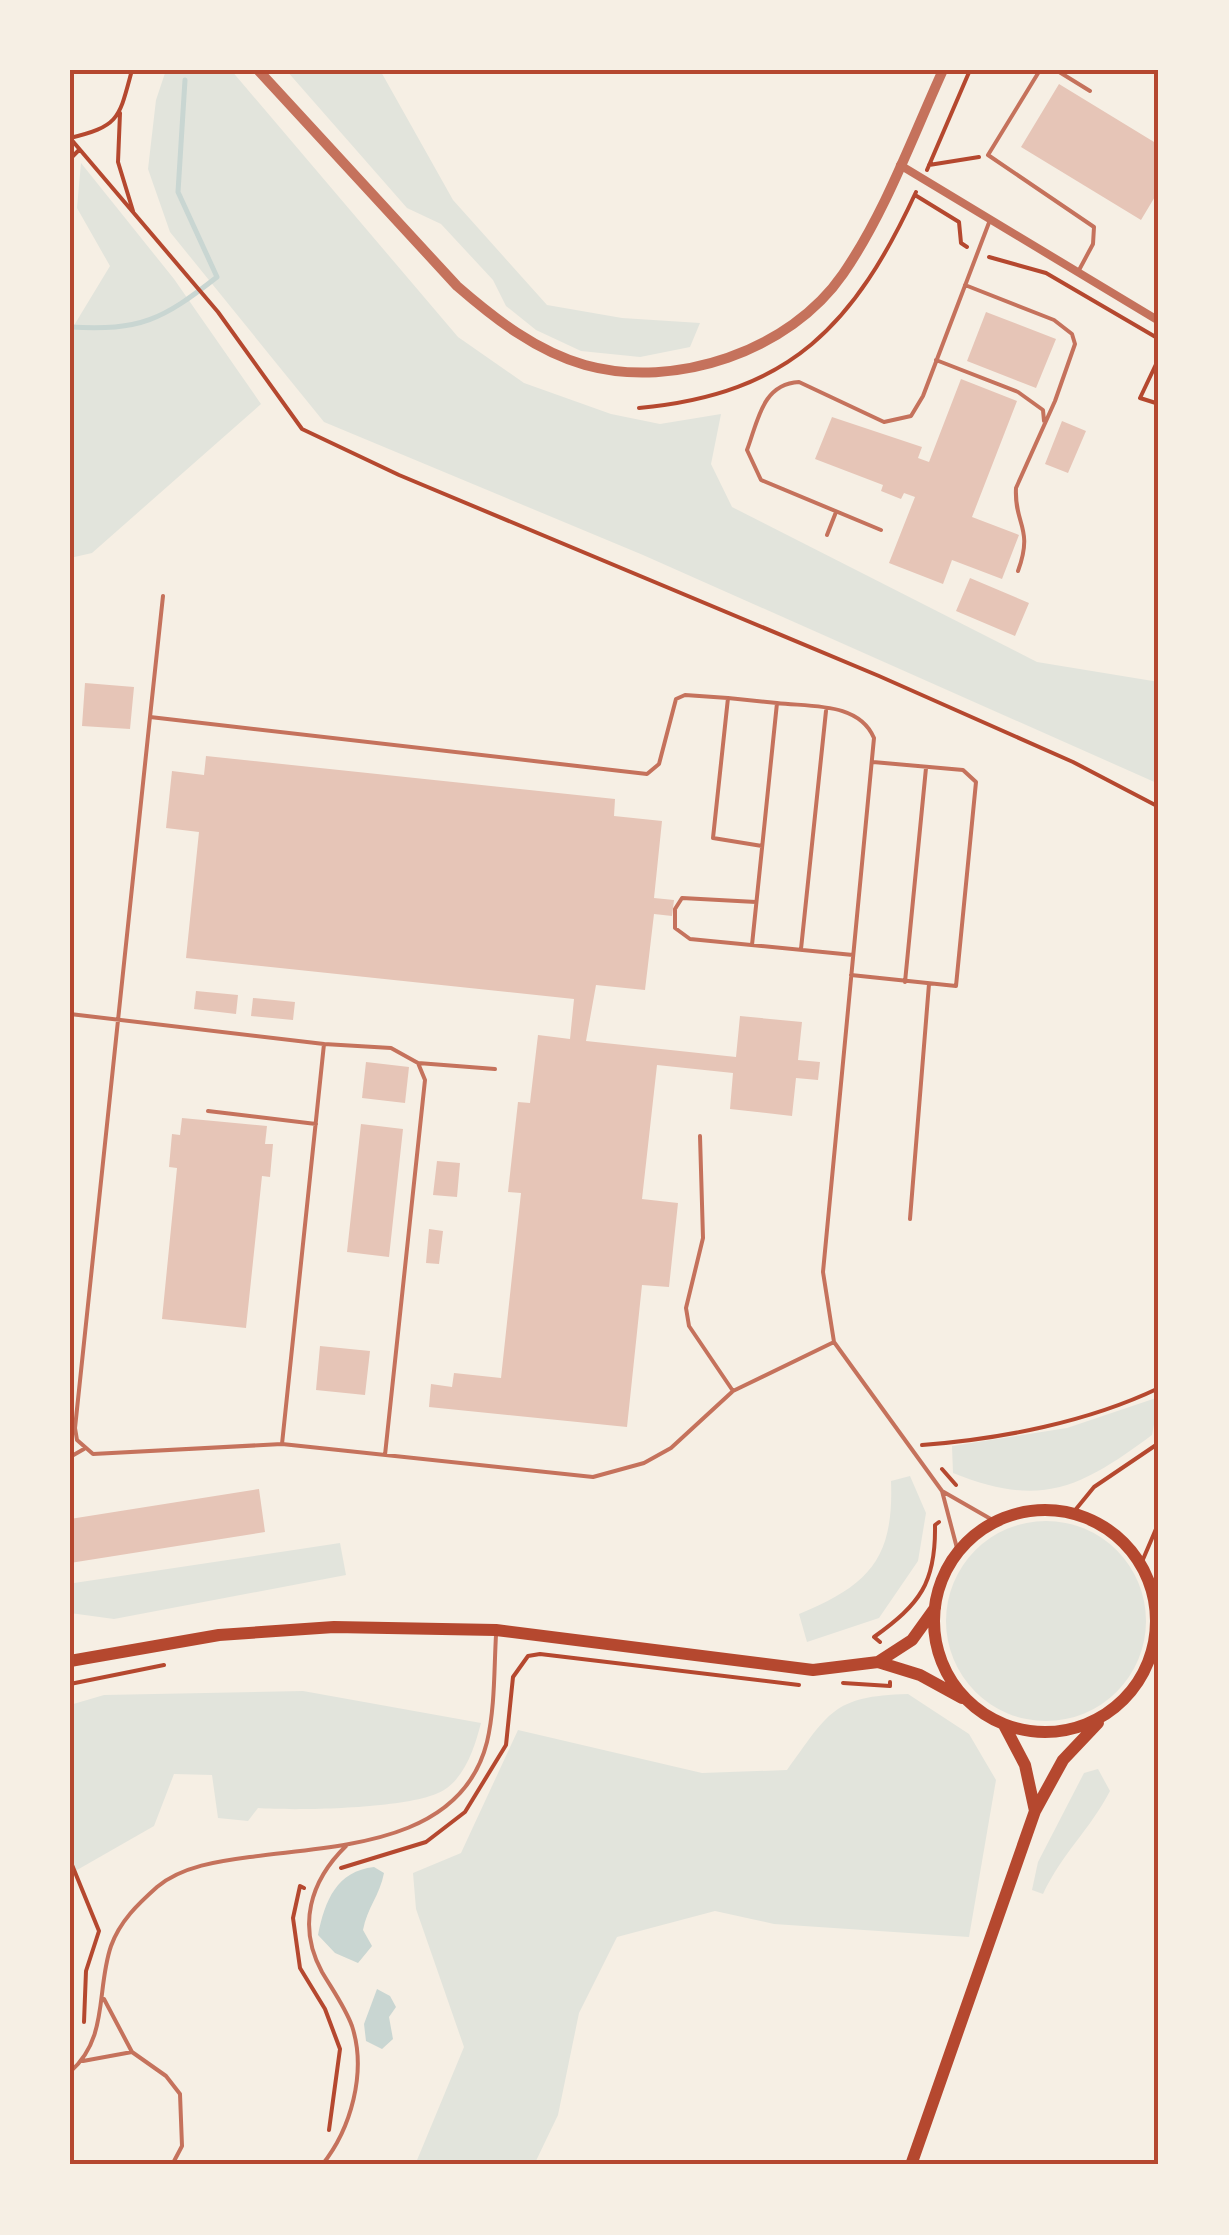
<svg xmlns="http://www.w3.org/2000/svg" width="1229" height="2235" viewBox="0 0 1229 2235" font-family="'Exo 2',sans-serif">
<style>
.green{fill:#e2e4dc}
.water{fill:#c9d6d2}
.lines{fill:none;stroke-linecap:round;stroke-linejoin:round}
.stream{stroke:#c9d6d2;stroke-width:5}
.building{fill:#e6c5b7}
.path{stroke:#b5482f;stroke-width:4}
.service{stroke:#c5725c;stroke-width:4}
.minor{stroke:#c5725c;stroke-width:8}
.tertiary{stroke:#c5725c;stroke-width:10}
.primary{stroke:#b5482f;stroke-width:12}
.neatline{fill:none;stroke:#b5482f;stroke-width:4}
</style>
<rect width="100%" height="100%" fill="#f6efe4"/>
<!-- green -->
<path class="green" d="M166,70H231L458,337L524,383L611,414L660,424L721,414L711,464L732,507L1037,662L1159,682V784L643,555L324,422L170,232L148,169L156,100Z
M286,70H380L453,200L547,305L622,318L700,323L690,347L640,357L581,351L536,330L506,306L493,280L441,224L407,208Z
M81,163L174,279L261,404L92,553L70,558V332L110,266L77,208Z
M1159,1397L1152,1435C1079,1489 1041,1508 953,1473L952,1446L1067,1428Z
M910,1476L926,1513L918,1561L879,1618L807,1642L799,1614C869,1585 894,1559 891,1481Z
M946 1621a100 100 0 1 1 200 0a100 100 0 1 1-200 0Z
M340,1543L346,1575L114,1619L70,1613L74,1583Z
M303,1691L481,1723C475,1746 466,1776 444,1790C415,1809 294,1811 258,1808L248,1821L218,1818L212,1775L174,1774L154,1826L70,1874V1705L104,1695Z
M908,1694L969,1734L996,1780L969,1937L774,1924L715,1911L617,1937L579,2013L558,2115L534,2165H415L464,2047L416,1909L413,1873L461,1853L518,1730L702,1773L787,1770C829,1713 832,1696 908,1694Z
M1098,1769L1110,1791C1089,1831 1063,1852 1043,1894L1032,1890L1038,1862L1084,1773Z"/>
<!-- water -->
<path class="water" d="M374,1867L384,1873C380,1895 367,1908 363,1930L372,1946L358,1963L335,1953L318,1935C325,1900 337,1871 374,1867Z
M377,1989L390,1996L396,2007L389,2017L393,2039L382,2049L366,2041L364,2024Z"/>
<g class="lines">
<!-- stream -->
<path class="stream" d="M70,327C141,331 162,320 217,277L178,192L185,80"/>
</g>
<!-- building -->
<path class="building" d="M1059,84L1159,145V190L1141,220L1021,147Z
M986,312L1056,339L1036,388L967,361Z
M961,379L1017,401L972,517L1019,535L1002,579L952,560L943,584L889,563L915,497L904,493L901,499L881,491L883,485L815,459L832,417L922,447L918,458L929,462Z
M1062,421L1086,431L1068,473L1045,464Z
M970,578L1029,603L1015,636L956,611Z
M85,683L134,687L130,729L82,726Z
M206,756L615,799L614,816L662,821L654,898L674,900L672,916L654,914L645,990L596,985L586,1041L736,1057L740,1016L802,1022L798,1060L820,1062L818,1080L796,1078L792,1116L730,1109L733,1073L657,1065L642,1199L678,1203L669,1287L642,1285L627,1427L429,1407L431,1384L452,1387L454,1373L501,1378L521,1193L508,1192L518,1102L530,1103L538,1035L570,1039L574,999L186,958L199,832L166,828L172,771L204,775Z
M196,991L238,995L236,1014L194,1009Z
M253,998L295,1002L293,1020L251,1016Z
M366,1062L409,1067L405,1103L362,1098Z
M182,1118L267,1126L265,1144H273L270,1177L262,1176L246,1328L162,1319L177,1168L169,1167L172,1134L180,1135Z
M361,1124L403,1129L389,1257L347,1252Z
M437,1161L460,1163L457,1197L433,1195Z
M429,1229L443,1231L439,1264L426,1263Z
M320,1346L370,1351L365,1395L316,1390Z
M259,1489L265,1532L70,1563V1519Z"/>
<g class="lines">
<!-- path -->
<path class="path" d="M120,113L118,162L133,211
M70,138L218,312L302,429L399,475L879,676L1073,762L1159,807
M70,138C120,126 119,118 132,70
M70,159L79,150
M929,165L979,157
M927,170L970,70
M915,195L959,222L961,243L967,247
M989,257L1046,273L1159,339
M1159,358L1140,398L1159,404
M639,408C791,394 855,324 916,192
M922,1445C1001,1439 1088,1422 1159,1388
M942,1469L956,1485
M1072,1514L1094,1487L1159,1443
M1141,1564L1159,1522
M880,1642L874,1637C920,1604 936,1583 935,1525L939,1522
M843,1683L890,1686V1682
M70,1684L164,1665
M70,1860L99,1931L86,1971L84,2022
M341,1868L426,1842L465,1812L506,1745L513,1677L528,1656L540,1654L799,1685
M304,1888L300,1886L293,1918L300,1968L325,2009L340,2049L329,2130"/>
<!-- service -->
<path class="service" d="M1040,70L988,155L1094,227L1093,244L1078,272
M1056,70L1090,91
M965,285L1054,320L1072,334L1075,344L1055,401L1016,488C1014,525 1034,527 1018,571
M936,360L1018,392L1043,410L1044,421
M881,530L761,480L747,450C758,421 762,384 799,382L884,422L911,416L923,396L990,220
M827,535L836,512
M163,596L150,717L647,774L659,764L676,699L685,695L728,698
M150,717L75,1428L77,1440L93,1454L282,1444L593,1477L644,1463L671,1448L733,1391L834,1342L823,1272L874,738C859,702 811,707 777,703L752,945
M762,846L713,838L728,698L777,703
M756,902L682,898L675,909V928L690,939L853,955
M801,949L826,711
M851,975L956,986L976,782L963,770L873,762
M905,982L926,768
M70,1014L324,1044
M208,1111L316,1124
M700,1136L703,1238L686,1308L689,1326L733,1391
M910,1219L929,984
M834,1342L942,1491
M282,1444L324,1044L391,1048L418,1063
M385,1455L425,1080L418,1063L495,1069
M70,1457L84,1449
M958,1552L942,1491L996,1522
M104,1999L132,2052L166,2076L180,2094L182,2146L172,2165
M83,2061L132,2052
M70,2072C109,2038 96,1990 111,1946C120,1921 138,1904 157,1887C182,1866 220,1861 250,1857C335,1845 461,1846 487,1742C495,1708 494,1670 496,1635
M322,2165C351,2129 367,2072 352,2026C345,2007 332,1989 322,1972C297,1926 310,1881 346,1846"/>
<!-- minor -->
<path class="minor" d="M900,165L1159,321"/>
<!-- tertiary -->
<path class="tertiary" d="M258,70L457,286C495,319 536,351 585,365C675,390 790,351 843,274C885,213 912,138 943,70"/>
<!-- primary -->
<path class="primary" d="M934 1621a111 111 0 1 1 222 0a111 111 0 1 1-222 0Z
M70,1661L219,1635L334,1627L496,1630L813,1670L878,1662L912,1640L935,1608
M878,1662L920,1675L962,1698
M1004,1725L1025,1765L1035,1811
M911,2165L1035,1811L1063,1760L1098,1723"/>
</g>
<!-- border -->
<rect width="1229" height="2235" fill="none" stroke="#f6efe4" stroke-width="145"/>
<rect x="72" y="72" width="1084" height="2090" class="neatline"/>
</svg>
